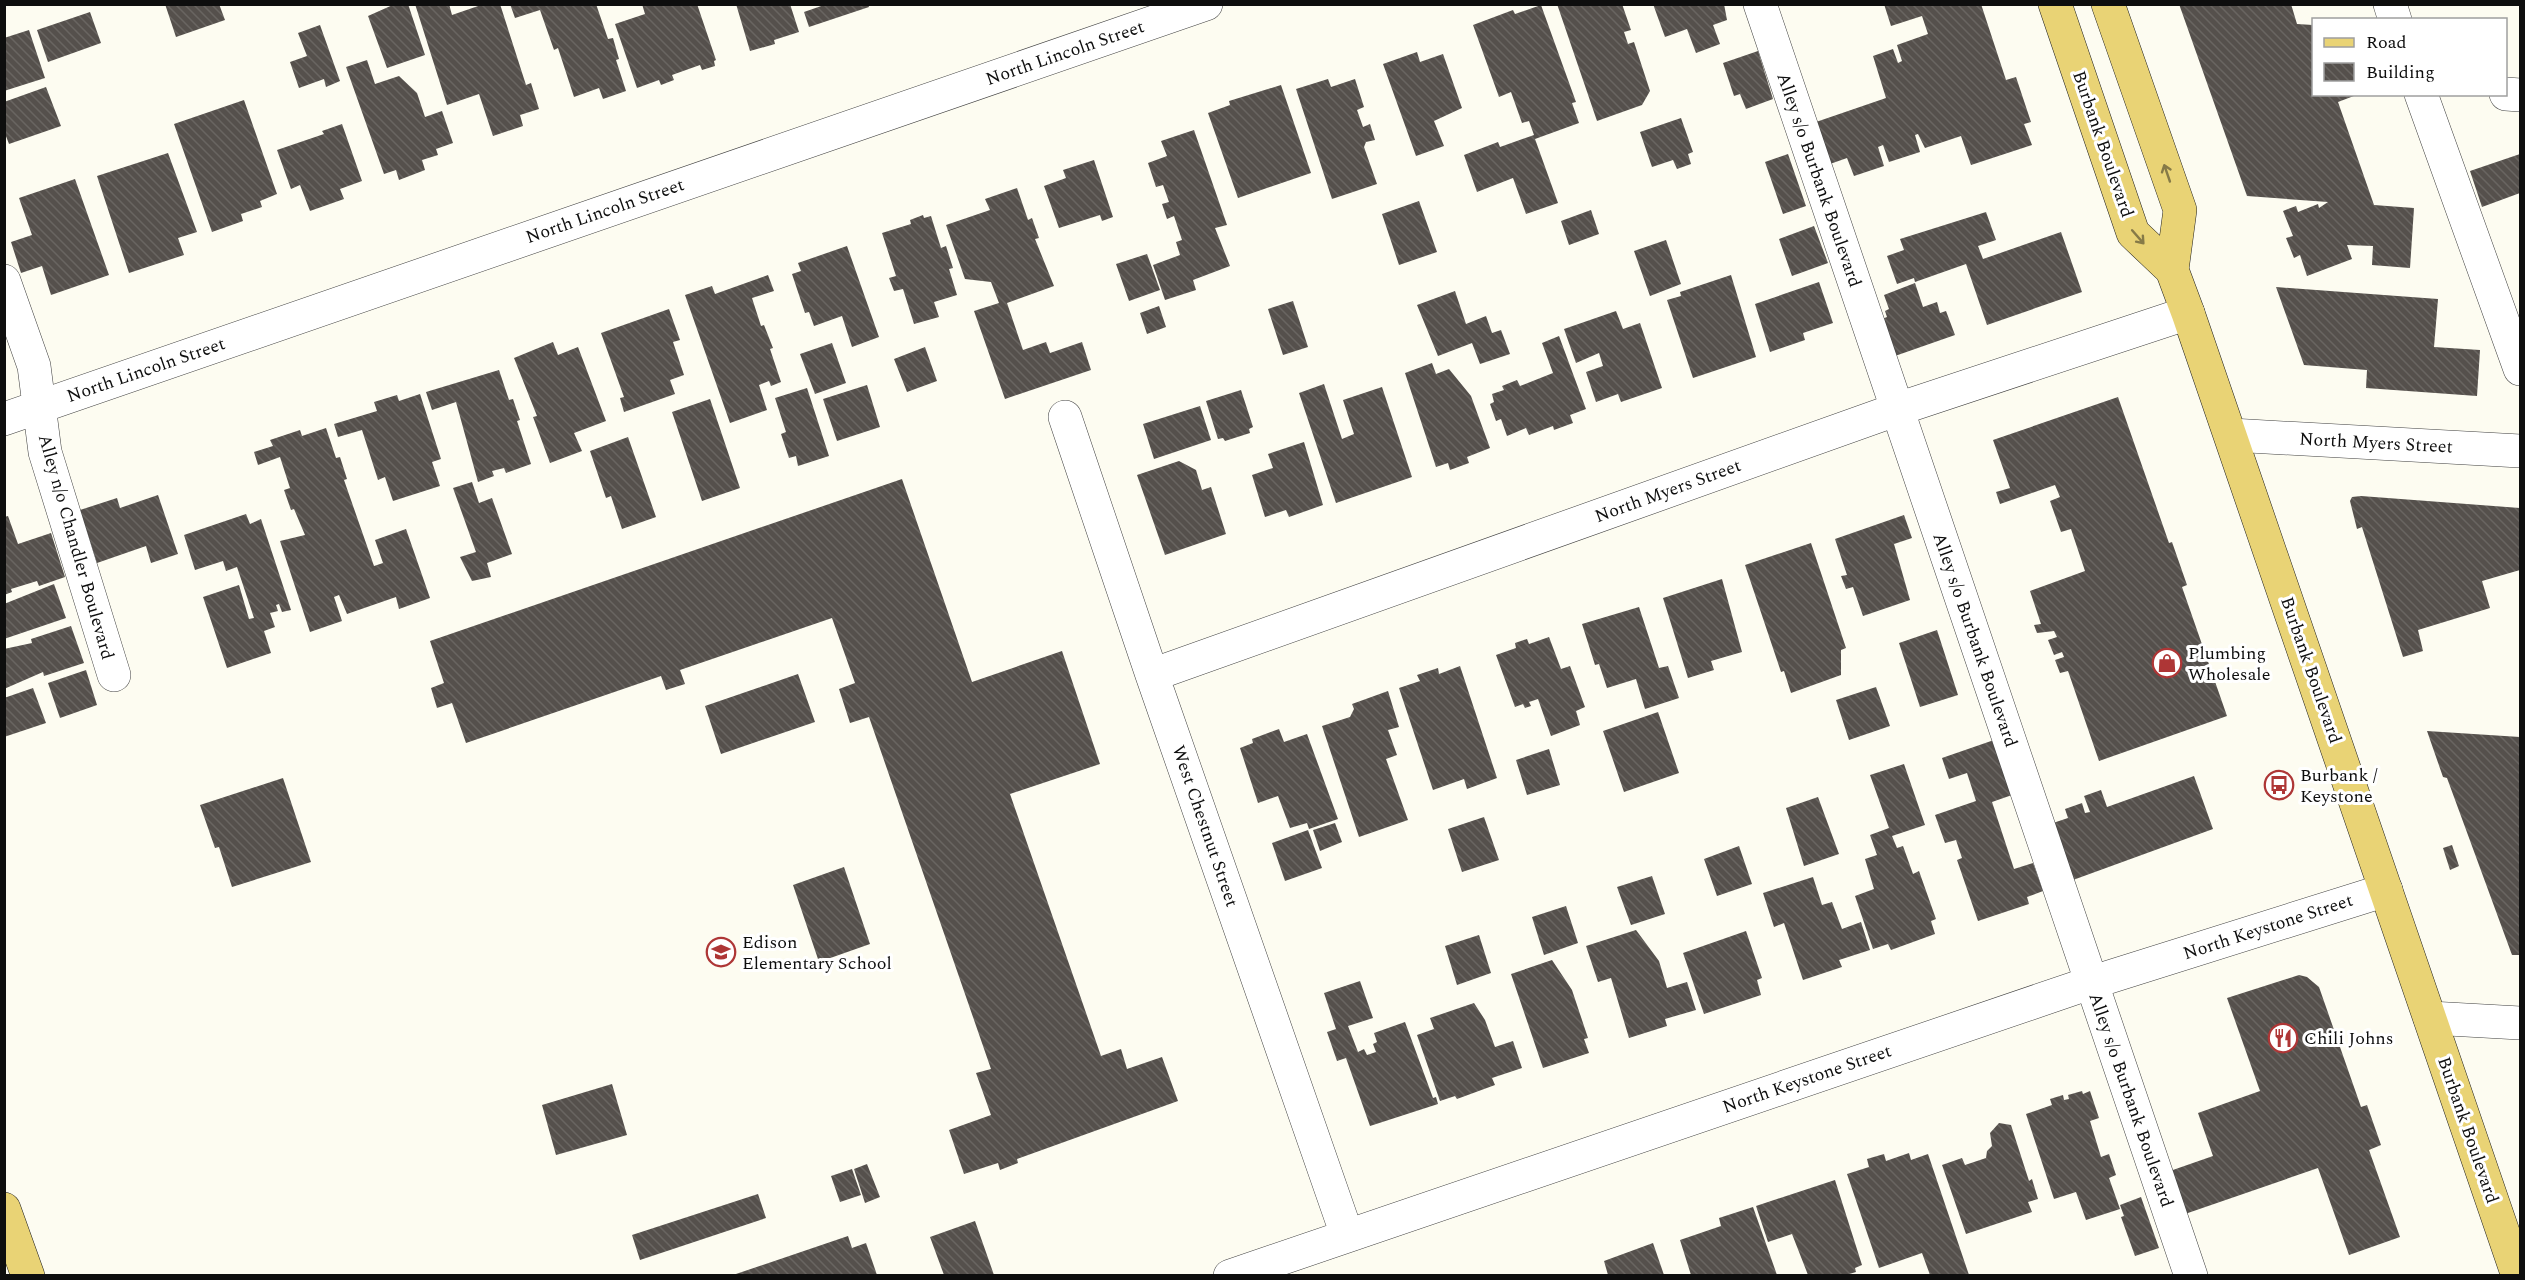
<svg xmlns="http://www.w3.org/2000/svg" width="2525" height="1280" viewBox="0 0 2525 1280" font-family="Spectral,serif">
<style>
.building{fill:url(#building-back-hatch)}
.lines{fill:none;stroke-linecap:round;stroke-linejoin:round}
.minor-casing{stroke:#414141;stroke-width:34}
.major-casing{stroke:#1f1f1f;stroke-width:34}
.minor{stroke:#fff;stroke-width:33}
.major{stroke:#e9d375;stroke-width:33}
.oneway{stroke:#867a47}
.labels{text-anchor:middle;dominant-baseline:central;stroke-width:6;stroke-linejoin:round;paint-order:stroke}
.street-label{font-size:18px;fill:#0e0e0e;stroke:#fff}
.poi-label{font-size:18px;fill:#0e0e0e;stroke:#fff;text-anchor:start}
</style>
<defs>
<pattern id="building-back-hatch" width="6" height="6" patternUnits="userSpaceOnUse" patternTransform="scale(1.5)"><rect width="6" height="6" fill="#55504c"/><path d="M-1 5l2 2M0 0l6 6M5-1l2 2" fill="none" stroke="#696561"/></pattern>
</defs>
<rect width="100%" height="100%" fill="#fdfcf1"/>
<!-- building -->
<path class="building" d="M165,4H219L225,20L176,37Z
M395,4H408L425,55L387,68L368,16Z
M415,4H449L452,15L484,4H500L526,85L531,83L539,109L520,115L523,126L493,136L479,94L447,105Z
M510,4H596L608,39L613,38L619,59L616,60L626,91L603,99L599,88L574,97L558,48L554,50L540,10L515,18Z
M642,4H697L716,60L714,61L715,66L702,70L700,65L672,75L674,80L661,85L659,80L637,88L615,24L645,14Z
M736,4H790L799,32L774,40L775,44L750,51Z
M827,4H868L869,7L809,27L804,12Z
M1557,4H1622L1631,30L1624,32L1628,44L1634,42L1650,91L1642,105L1597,121Z
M1653,4H1724L1727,20L1713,25L1720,44L1696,53L1687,29L1665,37Z
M1884,4H1981L2006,80L2016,77L2031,122L2024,124L2032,145L1971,165L1961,136L1925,148L1918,134L1915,135L1920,152L1889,162L1883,145L1878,147L1884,166L1854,176L1847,158L1830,164L1816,122L1886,98L1873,56L1893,49L1898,63L1902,61L1897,45L1928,34L1922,16L1891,26Z
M2179,4H2291L2297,24L2313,25V94H2359L2338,102L2374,205L2414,208L2410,268L2372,265L2373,246L2347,245L2352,259L2307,276L2300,255L2294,258L2286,238L2293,236L2283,211L2296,206L2298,212L2318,204L2319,208L2328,202L2247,196Z
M1541,5L1576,102L1572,103L1579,123L1535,139L1558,203L1526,214L1513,178L1477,192L1464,155L1498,142L1500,147L1534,135L1529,121L1522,123L1511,92L1499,97L1473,25L1513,10L1515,14Z
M90,12L101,43L48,62L37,30Z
M320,25L340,81L326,87L324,79L299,88L290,62L307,56L298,33Z
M29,30L45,78L4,91V38Z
M1758,51L1773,99L1746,109L1740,94L1734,96L1723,63Z
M1417,52L1420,62L1443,54L1462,108L1434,121L1444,146L1416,156L1383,64Z
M367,60L375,84L399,76L417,93L425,117L442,111L453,143L436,149L438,155L422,160L425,170L399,180L396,170L384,174L346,67Z
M1328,79L1331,87L1355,79L1364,107L1357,110L1363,127L1370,124L1375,140L1366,142L1364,147L1377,184L1332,199L1296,89Z
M1281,85L1311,173L1238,198L1208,113L1230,105L1229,101Z
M46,87L61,126L9,144L4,131V102Z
M244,100L277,194L260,201L262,207L241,214L243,221L212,232L174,124Z
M1681,118L1693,152L1688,154L1691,164L1677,169L1673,160L1652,167L1640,132Z
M342,124L362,181L340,189L344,199L310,211L300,185L291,189L277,150L324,134L322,131Z
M1194,130L1227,225L1215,228L1230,266L1193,280L1196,290L1165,300L1153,265L1180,255L1176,242L1182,240L1174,216L1167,219L1162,204L1169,202L1163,185L1156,187L1148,163L1167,156L1161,141Z
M168,153L197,232L178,238L184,255L129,273L97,176Z
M1788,154L1806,206L1783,214L1765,162Z
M2520,154V193L2482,207L2470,171Z
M1094,160L1113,217L1102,221L1100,215L1059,228L1044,186L1066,178L1063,170Z
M75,179L109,275L51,295L42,266L21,273L11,242L32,235L19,198Z
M1017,188L1028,220L1032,218L1039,238L1035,239L1054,286L1007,303L1023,350L1046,342L1050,353L1082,342L1091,370L1005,399L974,311L999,303L991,282L965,279L946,225L990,210L985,199Z
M1419,201L1437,252L1399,265L1382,214Z
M1591,210L1599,234L1569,245L1561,221Z
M1986,212L1996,240L1978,246L1983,259L2061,232L2082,292L1987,325L1966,264L1915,282L1914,278L1897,284L1887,256L1904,250L1900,239Z
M923,215L924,218L931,216L941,248L946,246L953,268L949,269L957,295L934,302L939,317L914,324L903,289L894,291L889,278L896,276L882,233L911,224L910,220Z
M1814,226L1828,263L1792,276L1779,239Z
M1666,240L1681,284L1650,296L1634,251Z
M847,246L879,337L852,347L842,316L814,326L809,312L805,313L792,274L801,271L798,263Z
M1147,254L1160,290L1129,301L1116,264Z
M768,275L774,291L752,298L761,326L764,325L773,348L770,349L781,382L771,386L769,381L759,385L767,410L730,423L685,295L712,286L715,294Z
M1731,275L1756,357L1693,378L1667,300L1681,296L1680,292Z
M1819,282L1833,323L1803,333L1805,340L1770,352L1755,304Z
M1915,283L1923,307L1937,302L1940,313L1946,311L1955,335L1895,356L1882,319L1887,317L1885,311L1889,309L1884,295Z
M2276,287L2438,299L2434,347L2480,350L2477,396L2366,388L2367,370L2304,365Z
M1455,291L1466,324L1486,316L1492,333L1501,330L1510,354L1480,364L1472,343L1438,356L1417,305Z
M1293,301L1308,347L1283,355L1268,309Z
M1159,306L1166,327L1147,334L1140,313Z
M669,309L680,340L673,342L684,375L670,380L675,394L624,412L620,398L624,397L601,333Z
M1616,311L1623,329L1640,323L1662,388L1621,402L1618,394L1596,402L1586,372L1603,366L1599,353L1576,363L1564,329Z
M1559,336L1586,409L1570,415L1573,423L1554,430L1553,426L1529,435L1526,428L1507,436L1501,419L1496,421L1490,404L1494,402L1492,394L1504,390L1502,386L1517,380L1520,386L1553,373L1542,343Z
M553,342L558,355L578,347L606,421L574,433L582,451L550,463L533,417L537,416L514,358Z
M832,343L846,383L815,394L800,354Z
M925,347L937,381L907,392L894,359Z
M1432,363L1436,374L1449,369L1471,396L1490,448L1467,457L1469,463L1450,470L1448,463L1436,467L1405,373Z
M499,370L509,400L513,399L520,420L517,421L531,464L506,473L504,468L492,471L494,476L478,482L456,402L432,410L426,392Z
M1324,384L1342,439L1354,434L1343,400L1382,387L1412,477L1336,503L1299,393Z
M867,385L880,427L837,441L823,399Z
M807,388L829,456L798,466L796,456L789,458L781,434L786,432L775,398Z
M1241,390L1253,427L1249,429L1250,433L1225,441L1223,438L1218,439L1206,401Z
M420,394L441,459L432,462L440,486L393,501L385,477L378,480L362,430L338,437L334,424L377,411L374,402L397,395L399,401Z
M2118,397L2169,543L2172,542L2187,585L2182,587L2227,716L2099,761L2068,671L2060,673L2055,660L2064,657L2062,652L2054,655L2048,640L2057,637L2054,631L2037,633L2034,625L2041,624L2030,591L2085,571L2071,529L2061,532L2050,501L2060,497L2055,485L2000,504L1996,492L2010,488L1993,440Z
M710,399L740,488L702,501L672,412Z
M1200,406L1211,440L1154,459L1143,424Z
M326,428L336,458L340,457L347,479L344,480L374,566L383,563L375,540L406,529L430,598L399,609L396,597L347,614L339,595L334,597L342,621L310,632L280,541L305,535L294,509L291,510L284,490L290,488L280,457L258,465L254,452L273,446L270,440L300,430L302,436Z
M628,437L656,517L622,529L611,496L606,498L590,451Z
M1304,442L1323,505L1289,517L1286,510L1265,517L1252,475L1273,468L1268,454Z
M1179,461L1196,470L1202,490L1211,487L1226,534L1165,555L1137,475Z
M902,479L972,682L1062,651L1100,764L1010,794L1101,1056L1121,1049L1127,1069L1162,1057L1178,1101L1017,1159L1018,1163L1000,1170L998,1163L964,1174L949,1130L991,1115L976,1073L991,1069L869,717L850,723L839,689L855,683L832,618L680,670L685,684L666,690L661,676L466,743L452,703L437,708L431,688L444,683L430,641Z
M472,482L479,503L492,498L512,554L487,563L491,577L472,581L460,557L476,552L453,488Z
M158,495L178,554L151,563L146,546L97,563L80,510L117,498L120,508Z
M2361,496L2520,508V570L2482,581L2490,608L2418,630L2423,651L2403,657L2362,527L2357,529L2350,501L2352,497Z
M246,514L250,524L261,519L291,610L282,612L279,604L276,605L278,611L270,613L275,627L264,631L271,653L227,668L203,597L239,585L249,619L254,618L237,567L226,571L223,561L195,570L184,535Z
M1904,515L1912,538L1894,544L1910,600L1863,616L1853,587L1846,589L1841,576L1847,575L1835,539Z
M8,516L18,544L51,533L65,577L39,586L37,581L11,589L12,592L4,595V517Z
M1811,543L1846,648L1841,650V675L1791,693L1784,671L1781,672L1745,565Z
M1722,579L1742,652L1711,661L1714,670L1688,678L1663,598Z
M54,584L66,618L4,639V604Z
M1639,607L1659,668L1668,666L1679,698L1645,709L1636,679L1607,688L1599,664L1595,665L1582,624Z
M71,626L84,663L44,676L43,672L4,689V649L32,643L31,639Z
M1937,630L1958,695L1920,707L1899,643Z
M1549,637L1561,669L1570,666L1585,707L1576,711L1580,725L1551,736L1538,699L1529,702L1531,706L1525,708L1523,704L1515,707L1496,655L1516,648L1515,643L1527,639L1529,644Z
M1460,666L1497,778L1467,789L1464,779L1433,790L1399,688L1420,681L1417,675L1438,668L1439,674Z
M86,670L97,705L60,718L48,683Z
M798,674L815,722L721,754L705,706Z
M1876,687L1890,726L1849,740L1836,700Z
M33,688L46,723L4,737V698Z
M1388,691L1399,727L1388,730L1397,755L1386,759L1408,820L1359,837L1322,726L1350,717L1354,709L1352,704Z
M1658,712L1679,773L1624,792L1603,731Z
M1279,729L1284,742L1307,734L1338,819L1309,829L1307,823L1290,828L1278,796L1258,803L1240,748L1253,743L1252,739Z
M2427,731L2520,737V955H2512L2447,778L2443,777Z
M1994,740L2012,795L1992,802L2014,869L2033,863L2043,891L2027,897L2029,904L1978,921L1957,860L1962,858L1956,840L1945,843L1935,815L1976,801L1967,773L1949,779L1942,758Z
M1549,749L1560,785L1527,795L1516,760Z
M1904,764L1925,825L1892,836L1897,848L1903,846L1913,874L1919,871L1936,919L1931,921L1935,934L1891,950L1888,944L1873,949L1855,896L1874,889L1865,859L1877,855L1870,835L1889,828L1870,775Z
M2194,776L2213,829L2073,880L2053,823L2068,818L2065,809L2082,803L2085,813L2090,812L2084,796L2101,790L2107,807Z
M283,778L311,862L232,887L219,847L215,848L200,805Z
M1818,797L1839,854L1804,866L1786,808Z
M1484,817L1499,860L1462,872L1448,829Z
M1335,823L1342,842L1320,851L1313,830Z
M1308,830L1322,868L1285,881L1272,843Z
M2452,845L2459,866L2450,870L2443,848Z
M1739,846L1752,884L1717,896L1704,859Z
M844,867L870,944L819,962L793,885Z
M1652,876L1665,914L1631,925L1617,887Z
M1813,877L1822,905L1832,902L1842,929L1861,922L1870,950L1839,960L1842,967L1803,980L1784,923L1774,927L1763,893Z
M1566,906L1578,943L1544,955L1532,917Z
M1636,930L1659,961L1667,988L1687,982L1696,1010L1665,1019L1667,1026L1629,1038L1611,978L1598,982L1586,946Z
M1746,931L1762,978L1757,980L1761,995L1704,1014L1683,953Z
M1479,935L1491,973L1457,985L1445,946Z
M1552,960L1572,990L1588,1038L1584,1039L1589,1053L1543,1068L1511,974Z
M2299,975L2307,977L2319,987L2361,1107L2367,1105L2381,1145L2369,1150L2400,1237L2349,1255L2318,1168L2185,1214L2170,1171L2213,1156L2198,1113L2260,1091L2227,998Z
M1360,981L1373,1018L1348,1026L1358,1052L1364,1049L1367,1055L1376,1052L1373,1044L1377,1042L1374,1033L1405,1022L1433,1098L1436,1097L1438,1104L1370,1126L1346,1058L1337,1061L1327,1032L1336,1029L1324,993Z
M1474,1003L1485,1020L1495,1047L1513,1041L1522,1068L1492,1078L1495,1085L1457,1099L1455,1096L1440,1101L1417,1035L1434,1029L1430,1018Z
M612,1084L627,1135L556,1155L542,1105Z
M2082,1091L2083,1094L2090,1091L2099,1118L2090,1121L2101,1157L2109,1154L2116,1175L2109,1178L2120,1209L2086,1220L2076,1192L2054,1199L2026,1114L2052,1105L2050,1099L2063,1095L2064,1100L2069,1099L2068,1095Z
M1999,1123L2011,1125L2029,1181L2032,1179L2038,1199L2028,1202L2032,1212L1966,1234L1942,1165L1962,1158L1965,1165L1986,1158L1987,1151L1992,1146L1990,1133Z
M1909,1153L1911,1160L1928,1154L1969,1275H1930L1922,1253L1879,1268L1847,1174L1869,1167L1867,1159L1884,1154L1886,1161Z
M867,1164L880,1197L865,1203L854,1169Z
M852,1169L861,1195L840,1202L831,1176Z
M1835,1180L1862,1265L1855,1268L1856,1272L1846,1275H1808L1792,1234L1768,1242L1756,1206Z
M758,1194L766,1218L640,1260L632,1235Z
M2141,1197L2159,1248L2135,1256L2121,1217L2124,1216L2120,1205Z
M1753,1207L1777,1275H1691L1680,1240L1721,1226L1719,1218Z
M975,1221L994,1275H944L930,1237Z
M848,1236L852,1248L866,1243L877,1275H733Z
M1653,1243L1664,1275H1608L1604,1261Z"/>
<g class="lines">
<!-- minor casing -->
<g class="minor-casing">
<path id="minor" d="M1760,4L2191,1276
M2390,4L2395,20
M2421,94L2520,369
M2506,94L2520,95
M4,281L34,366L45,452L114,675
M1065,417L1152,675L1347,1235
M4,419L1206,4
M2231,435L2520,451
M1152,675L1898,409L2188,313
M2430,1018L2520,1023
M1230,1276L2090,983L2386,890"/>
</g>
<!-- major casing -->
<g class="major-casing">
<path id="major" d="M2055,4L2133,233L2172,270L2188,313L2518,1276
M2108,4L2180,210L2172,270
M4,1209L28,1276"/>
</g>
<!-- minor -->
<use href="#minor" class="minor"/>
<!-- major -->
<use href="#major" class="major"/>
</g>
<!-- one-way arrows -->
<defs><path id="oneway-shaft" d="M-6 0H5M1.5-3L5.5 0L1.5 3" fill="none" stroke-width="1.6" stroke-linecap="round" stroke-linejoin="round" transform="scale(1.5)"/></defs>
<g class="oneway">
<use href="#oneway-shaft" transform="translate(2167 173) rotate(-109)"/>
<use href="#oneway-shaft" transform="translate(2138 237) rotate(49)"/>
</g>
<!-- icons -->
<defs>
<g id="shop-ring" transform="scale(1.5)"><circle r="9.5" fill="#fff" stroke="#ae3636" stroke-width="1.5"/><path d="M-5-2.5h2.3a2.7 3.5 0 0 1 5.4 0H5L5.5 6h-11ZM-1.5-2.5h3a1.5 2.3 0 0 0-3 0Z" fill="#ae3636"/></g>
<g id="bus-ring" transform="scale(1.5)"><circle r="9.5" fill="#fff" stroke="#ae3636" stroke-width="1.5"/><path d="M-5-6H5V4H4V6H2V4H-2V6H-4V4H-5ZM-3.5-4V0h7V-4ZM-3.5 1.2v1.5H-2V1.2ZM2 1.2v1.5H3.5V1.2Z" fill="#ae3636"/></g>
<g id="school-ring" transform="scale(1.5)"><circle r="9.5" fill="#fff" stroke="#ae3636" stroke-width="1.5"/><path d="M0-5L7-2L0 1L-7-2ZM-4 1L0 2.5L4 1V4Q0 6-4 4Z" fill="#ae3636"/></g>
<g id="restaurant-ring" transform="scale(1.5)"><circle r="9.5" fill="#fff" stroke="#ae3636" stroke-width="1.5"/><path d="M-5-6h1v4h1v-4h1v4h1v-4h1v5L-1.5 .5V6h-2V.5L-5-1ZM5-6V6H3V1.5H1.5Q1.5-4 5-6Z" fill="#ae3636"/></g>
</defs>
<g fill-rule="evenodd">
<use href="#shop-ring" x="2167" y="663"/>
<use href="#bus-ring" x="2279" y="785"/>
<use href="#school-ring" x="721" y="952"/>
<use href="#restaurant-ring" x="2283" y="1038"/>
</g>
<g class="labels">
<!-- street labels -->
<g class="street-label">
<text transform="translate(1065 53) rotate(-19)">North Lincoln Street</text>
<text transform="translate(2103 144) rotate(71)">Burbank Boulevard</text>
<text transform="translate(1819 180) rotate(71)">Alley s/o Burbank Boulevard</text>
<text transform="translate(605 211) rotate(-19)">North Lincoln Street</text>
<text transform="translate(146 370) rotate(-19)">North Lincoln Street</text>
<text transform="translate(2376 443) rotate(3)">North Myers Street</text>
<text transform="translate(1668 491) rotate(-20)">North Myers Street</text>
<text transform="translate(76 547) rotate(74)">Alley n/o Chandler Boulevard</text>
<text transform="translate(1975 640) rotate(71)">Alley s/o Burbank Boulevard</text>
<text transform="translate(2311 670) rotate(71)">Burbank Boulevard</text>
<text transform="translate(1205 826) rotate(71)">West Chestnut Street</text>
<text transform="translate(2268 927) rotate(-18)">North Keystone Street</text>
<text transform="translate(1807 1079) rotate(-19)">North Keystone Street</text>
<text transform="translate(2131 1100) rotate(71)">Alley s/o Burbank Boulevard</text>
<text transform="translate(2468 1130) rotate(71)">Burbank Boulevard</text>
</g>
<!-- poi labels -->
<g class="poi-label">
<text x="2188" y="653">Plumbing<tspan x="2188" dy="21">Wholesale</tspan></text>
<text x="2300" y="775">Burbank /<tspan x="2300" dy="21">Keystone</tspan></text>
<text x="742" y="942">Edison<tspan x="742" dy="21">Elementary School</tspan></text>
<text x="2304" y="1038">Chili Johns</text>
</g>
</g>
<!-- border -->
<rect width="2525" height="1280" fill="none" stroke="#0e0e0e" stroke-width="12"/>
<!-- legend -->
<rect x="2312" y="18" width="195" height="78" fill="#ffffff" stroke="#9f9f9f" stroke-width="1.5"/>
<rect x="2324" y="38" width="30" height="9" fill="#e9d375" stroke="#9f9f9f" stroke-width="1.5"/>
<text x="2366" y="48" font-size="18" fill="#0e0e0e">Road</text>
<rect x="2324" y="63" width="30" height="18" fill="url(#building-back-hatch)" stroke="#9f9f9f" stroke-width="1.5"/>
<text x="2366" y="78" font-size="18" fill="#0e0e0e">Building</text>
</svg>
